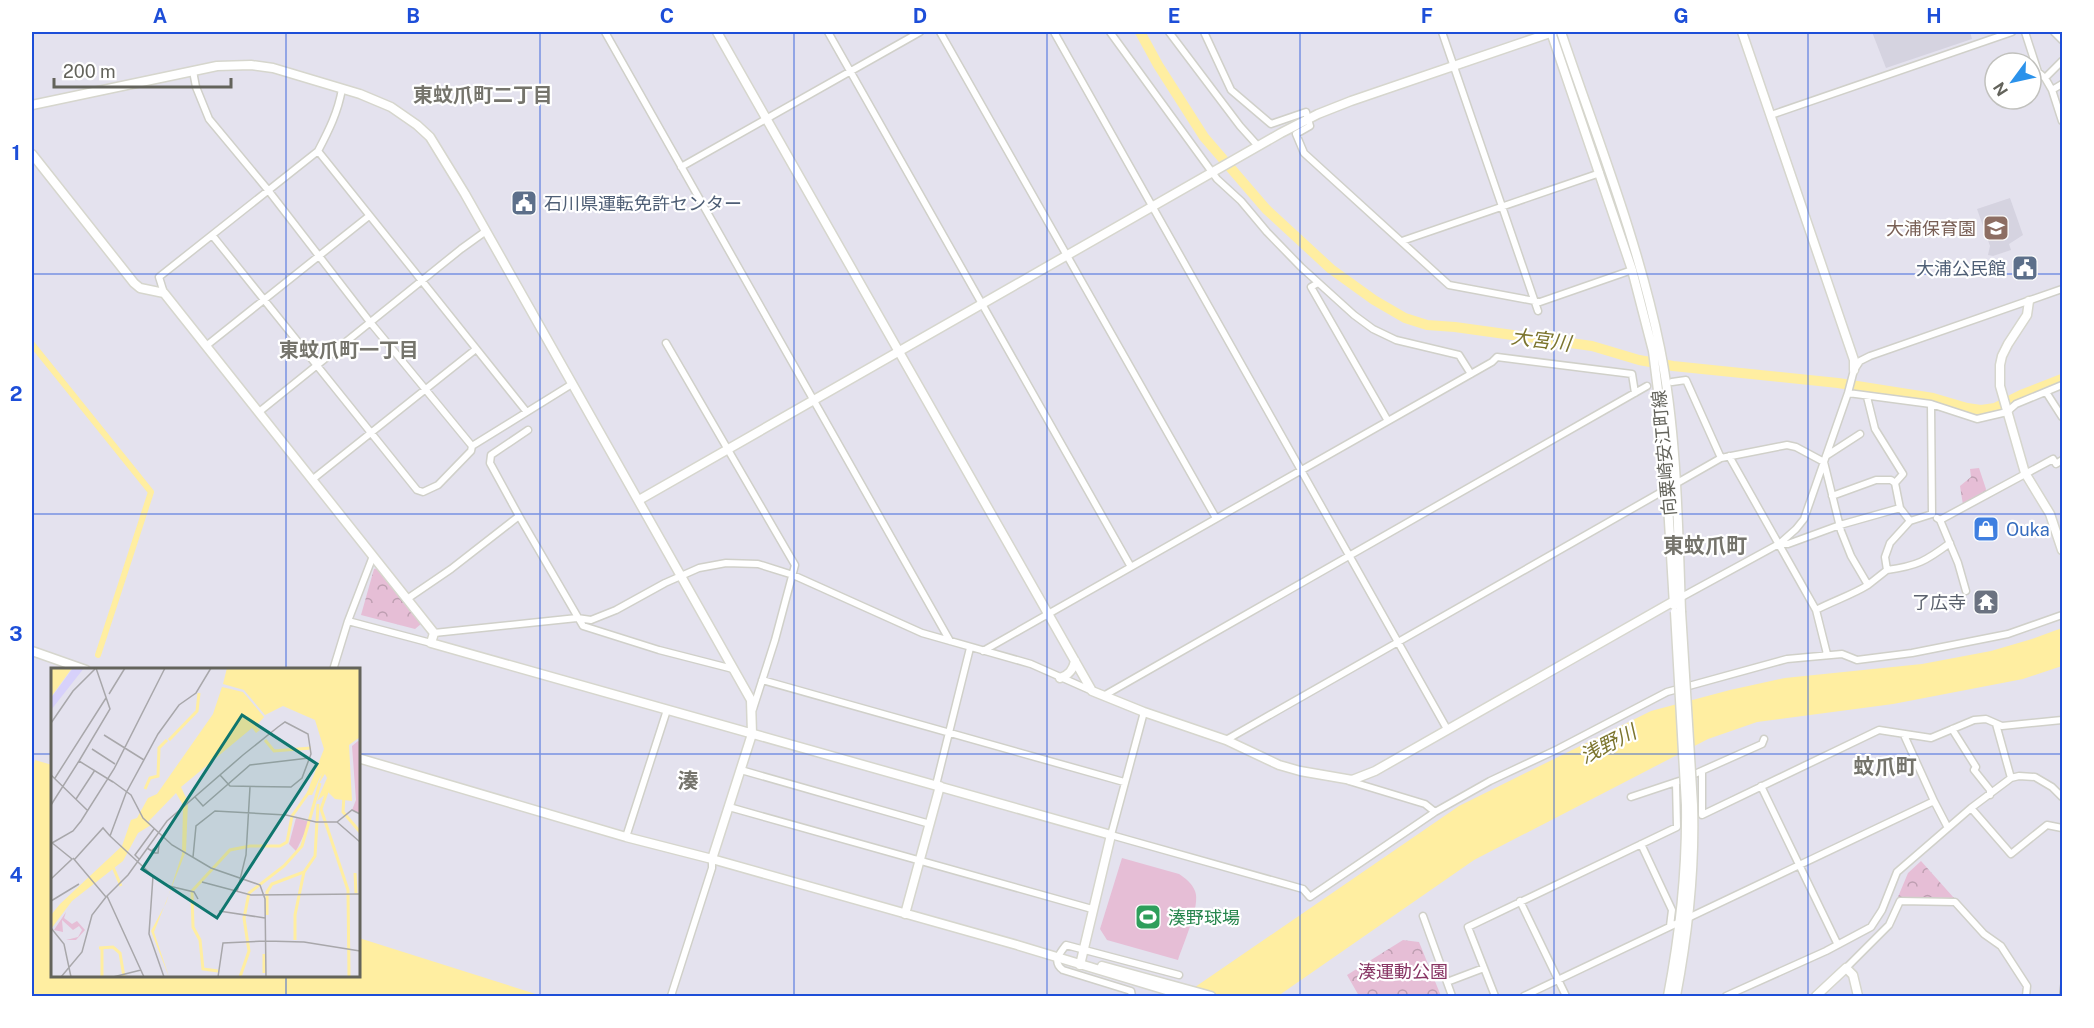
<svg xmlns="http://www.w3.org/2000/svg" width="2094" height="1028" viewBox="0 0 2094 1028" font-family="'Public Sans','Noto Sans JP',sans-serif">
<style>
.education{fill:#d5d3e0}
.green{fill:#e6bed6}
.park{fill:url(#park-crowns)}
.water{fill:#ffeea1}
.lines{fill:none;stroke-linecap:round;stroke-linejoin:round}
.canal{stroke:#ffeea1;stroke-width:6}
.river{stroke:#ffeea1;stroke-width:10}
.street-casing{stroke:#d0d0c9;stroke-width:9}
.secondary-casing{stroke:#d6d6cd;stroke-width:11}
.street{stroke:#fff;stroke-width:6}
.secondary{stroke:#fff;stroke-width:8}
.rail-casing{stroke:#afafae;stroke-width:4}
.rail{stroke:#fff;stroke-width:1.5;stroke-dasharray:4.5;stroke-linecap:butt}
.secondary-bridge-casing{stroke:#d6d6cd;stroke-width:11;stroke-linecap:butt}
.secondary-bridge{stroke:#fff;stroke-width:8}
.grid{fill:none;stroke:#1d4ed8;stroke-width:1.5;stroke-opacity:0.55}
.labels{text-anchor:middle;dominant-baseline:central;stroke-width:4.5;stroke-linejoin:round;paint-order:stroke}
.service-label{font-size:18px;fill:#4e5e75;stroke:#fff;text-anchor:start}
.education-label{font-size:18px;fill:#785e54;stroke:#fff;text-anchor:end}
.street-label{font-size:18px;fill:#63635b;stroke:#fff}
.shop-label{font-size:18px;fill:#366cbe;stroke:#fff;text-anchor:start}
.worship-label{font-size:18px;fill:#5b616d;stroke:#fff;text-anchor:end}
.leisure-label{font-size:18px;fill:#27864d;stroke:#fff;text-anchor:start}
.park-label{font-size:18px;fill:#883564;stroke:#fff}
.neighbourhood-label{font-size:20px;font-weight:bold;fill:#75746c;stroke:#fff}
.water-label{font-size:20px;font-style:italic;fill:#7c752e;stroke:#fff}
.quarter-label{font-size:21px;font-weight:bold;fill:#75746c;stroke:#fff}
.inset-river{fill:none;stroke:#ffeea1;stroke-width:3}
.inset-road{fill:none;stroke:#a8a7aa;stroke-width:1.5}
.view{fill:#0f766e;fill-opacity:0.15;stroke:#0f766e;stroke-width:3}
.inset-edge{fill:none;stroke:#63635b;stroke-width:3}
.neatline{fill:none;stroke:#1d4ed8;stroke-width:2}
.grid-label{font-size:20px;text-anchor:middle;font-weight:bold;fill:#1d4ed8}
</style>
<defs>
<pattern id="park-crowns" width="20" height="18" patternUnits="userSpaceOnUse" patternTransform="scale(1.5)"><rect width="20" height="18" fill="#e6bed6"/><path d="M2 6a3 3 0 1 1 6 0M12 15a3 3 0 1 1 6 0" fill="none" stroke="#be9eb1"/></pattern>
</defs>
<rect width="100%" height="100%" fill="#e4e2ee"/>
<!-- education -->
<path class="education" d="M1872,32H1970L1972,39L1886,68Z
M2010,198L2023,235L2009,244L2011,250L1993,256L1988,255L1990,246L1977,209Z"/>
<!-- green -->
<path class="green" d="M1122,858L1179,874C1185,878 1192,883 1195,891C1201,905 1183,944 1178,960L1107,940L1100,929Z"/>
<!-- park -->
<path class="park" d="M1979,468L1986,489L1985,493L1963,505L1960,486L1971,477L1970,469Z
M378,568L421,624L415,629L361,615L374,569Z
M1921,861L1954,898L1898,897L1908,873Z
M1403,940L1419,942L1441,996H1359L1347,975Z"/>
<!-- water -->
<path class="water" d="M2062,628V666L2023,679L1893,704L1757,722L1708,739L1474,860L1278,996H1182L1459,806L1651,711L1730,690L1785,678L1922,664L1991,651L2032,639Z
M35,760L52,765V976H358L359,938L542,996H32V773Z"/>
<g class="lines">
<!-- canal -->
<path class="canal" d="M32,344L151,492L98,655"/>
<!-- river -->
<path class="river" d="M1140,32L1158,65L1204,137L1266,209L1331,269L1374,300L1405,318L1427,325L1455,327L1592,346L1639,360L1673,366L1838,383L1933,398L1967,408L1981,410L1995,408L2021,395L2062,379"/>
<!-- street casing -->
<g class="street-casing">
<path id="street" d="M605,32L950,641
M828,32L1131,567
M940,32L1216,518
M1054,32L1447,729
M1110,32L1217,179L1241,201L1267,232L1301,267L1354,315L1373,329L1396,340L1459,355L1471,374
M1169,32L1240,126L1258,146
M1204,32L1231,90L1271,124L1306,112L1310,126L1296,134L1304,153L1449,285L1540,302L1632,270
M1442,32L1538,311
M2025,32L2038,72L2045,78L2052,90L2062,121
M2054,32L2062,40
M193,71L196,87L209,119L268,190L370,322L472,446
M2045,78L2062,61
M2052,90L2062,84
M1771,115L2012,32
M318,151L526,411
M681,167L920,32
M212,235L417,490L423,492L438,485L471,451L472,446L572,384
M1402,241L1600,173
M1318,283L1311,287L1388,421
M164,293L159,277L318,151C329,130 338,112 342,89
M666,343L795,565L775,640L753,709
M206,346L369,216
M1672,382L1686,380L1721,458
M2046,392L2062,417
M1848,393L1931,404L1977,419L2007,412L2016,404L2062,385
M1867,397L1875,429L1903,474L1895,483L1900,508L1910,521
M1931,404L1932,514
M259,412L461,249L486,231
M1729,456L1816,610L1827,654
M1826,456L1860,434
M313,479L476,349
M1832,496L1876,480H1891L1895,483
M519,516L490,463L491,455L528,430
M1937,518L1940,520L1958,563L1966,591
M1940,520L2053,459L2056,464L2062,460
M1779,544H1788L1840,525L1900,508
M1887,570C1917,566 1926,561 1950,543
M1868,585L1887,570L1885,557L1890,543L1910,521L1932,514
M407,599L451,569L519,516L583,626L659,650L733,669
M1678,599L1779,544L1796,529L1804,519L1848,393L1854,370L1860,361L1870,356L2062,289
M348,621L431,643
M434,633L577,618L591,620L616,610L665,583L699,568L726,563L758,564L793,575L922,633L1031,664L1092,691
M983,651L1492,362L1497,357L1632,374L1635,393
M333,670L348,621L373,556
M762,680L1124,782
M1105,695L1647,386
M1144,712L1111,835L1303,889L1310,897L1435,812L1490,781L1558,749L1667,692L1787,659L1842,654L1857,660L1912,653L2008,634L2062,615
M1996,724L2011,778
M1952,729L1976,767L1974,770L1990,790V795
M1904,735L1934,801
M1226,740L1721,458L1787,445L1796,447L1824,462L1841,531L1851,556L1868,585C1852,595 1833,601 1816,610
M741,770L930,824
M1702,772V815L1879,730L1931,738L1974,720L1986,719L2002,726L2062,720
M1688,777L1762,744L1764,739
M1349,781L1425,804L1435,812
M936,785L970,648
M1761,786L1837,943
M1631,797L1679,781
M729,807L1092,909
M1971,808L2011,854L2047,825L2062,828
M626,837L667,710
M1641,844L1672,910L1670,926
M1520,901L1566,996
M1423,916L1452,996
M1846,968L1889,925L1900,901L1955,902L1984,934L2001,946L2027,986L2026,996
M1447,982L1484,968
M671,996L712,868V859
M1132,996L1131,991L1063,970C1052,962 1059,954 1066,945L1179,975
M1495,996L1468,927L1677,827L1676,782
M1524,996L1934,801L1948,828
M1726,996L1826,951L1871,927L1882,910L1897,872L1971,808L2011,778L2019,776L2035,777L2052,787L2062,797"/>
</g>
<!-- secondary casing -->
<g class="secondary-casing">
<path id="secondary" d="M717,32L1092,691L1144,712L1226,740L1279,765L1300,771L1352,780L1375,771L1674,601
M1551,32L1632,270L1653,351L1664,438L1674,605
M1561,32C1596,136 1638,240 1660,348C1677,433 1678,525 1681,611
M1742,32L1854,360V370
M32,105L217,66L251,65L273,68L360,94L391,107L417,125L430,137L465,194L751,700L752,734L712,859
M32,154L134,283L140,288L164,293L434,633L431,643L1111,835L1080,965
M2029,301L2027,315L2008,344L2002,356L2000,365V386L2025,473L2050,514L2062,550
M639,500L1281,133L1318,114L1351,101L1553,32
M32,651L86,670
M1060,678C1069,675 1073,670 1075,661
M358,758L626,837L712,859L1017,945L1186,996
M905,914L940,786
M1102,966L1211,996
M1668,996C1680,933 1687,870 1686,805
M1676,996C1688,933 1695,870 1693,805
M1816,996L1846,968L1853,975L1858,996"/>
</g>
<!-- street -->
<use href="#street" class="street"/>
<!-- secondary -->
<use href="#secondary" class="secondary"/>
<!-- rail casing -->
<g class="rail-casing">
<path id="rail" d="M2061,996L2062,984"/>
</g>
<!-- rail -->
<use href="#rail" class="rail"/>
<!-- secondary-bridge casing -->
<g class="secondary-bridge-casing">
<path id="secondary-bridge" d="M1681,611L1693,805
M1675,612L1686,805"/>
</g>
<!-- secondary-bridge -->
<use href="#secondary-bridge" class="secondary-bridge"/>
</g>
<!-- grid -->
<path class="grid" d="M286,32V670M540,32V996M794,32V996M1047,32V996M1300,32V996M1554,32V996M1808,32V996M32,274H2062M32,514H2062M32,754H52M358,754H2062M286,976V996"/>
<!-- icons -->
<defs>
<g id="civic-square" transform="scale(1.35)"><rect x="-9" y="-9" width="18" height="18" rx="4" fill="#5c6f8a" stroke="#fff"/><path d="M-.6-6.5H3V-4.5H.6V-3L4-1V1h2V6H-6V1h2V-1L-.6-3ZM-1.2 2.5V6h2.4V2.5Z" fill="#fff"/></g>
<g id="school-square" transform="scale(1.35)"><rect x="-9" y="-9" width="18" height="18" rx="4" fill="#8d6e63" stroke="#fff"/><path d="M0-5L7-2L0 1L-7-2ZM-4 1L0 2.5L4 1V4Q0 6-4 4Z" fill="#fff"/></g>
<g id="shop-square" transform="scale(1.35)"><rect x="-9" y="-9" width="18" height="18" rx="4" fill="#3f7fe0" stroke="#fff"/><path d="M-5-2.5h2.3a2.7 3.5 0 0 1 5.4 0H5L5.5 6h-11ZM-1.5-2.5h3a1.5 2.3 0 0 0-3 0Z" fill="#fff"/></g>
<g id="temple-square" transform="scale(1.35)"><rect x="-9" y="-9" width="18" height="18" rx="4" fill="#6b7280" stroke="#fff"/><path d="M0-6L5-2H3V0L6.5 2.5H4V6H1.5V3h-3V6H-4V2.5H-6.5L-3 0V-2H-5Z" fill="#fff"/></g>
<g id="stadium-square" transform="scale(1.35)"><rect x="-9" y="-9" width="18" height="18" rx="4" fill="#2e9e5b" stroke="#fff"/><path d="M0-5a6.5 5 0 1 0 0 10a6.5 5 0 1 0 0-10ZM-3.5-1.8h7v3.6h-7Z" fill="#fff"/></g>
</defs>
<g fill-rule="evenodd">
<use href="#civic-square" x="524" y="203"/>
<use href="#school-square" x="1996" y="228"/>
<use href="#civic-square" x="2025" y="268"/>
<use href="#shop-square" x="1986" y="529"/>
<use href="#temple-square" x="1986" y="602"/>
<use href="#stadium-square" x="1148" y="917"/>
</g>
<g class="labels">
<!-- service labels -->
<g class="service-label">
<text x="544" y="203">石川県運転免許センター</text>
<text x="2006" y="268" text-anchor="end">大浦公民館</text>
</g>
<!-- education labels -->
<g class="education-label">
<text x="1976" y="228">大浦保育園</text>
</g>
<!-- street labels -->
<g class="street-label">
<text transform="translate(1664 453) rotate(-95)">向粟崎安江町線</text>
</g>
<!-- shop labels -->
<g class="shop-label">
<text x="2006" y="529">Ouka</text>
</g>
<!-- worship labels -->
<g class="worship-label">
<text x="1966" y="602">了広寺</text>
</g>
<!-- leisure labels -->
<g class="leisure-label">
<text x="1168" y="917">湊野球場</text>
</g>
<!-- park labels -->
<g class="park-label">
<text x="1403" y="971">湊運動公園</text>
</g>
<!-- neighbourhood labels -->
<g class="neighbourhood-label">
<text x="483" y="95">東蚊爪町二丁目</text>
<text x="349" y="350">東蚊爪町一丁目</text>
</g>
<!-- water labels -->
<g class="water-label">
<text transform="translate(1541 340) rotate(7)">大宮川</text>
<text transform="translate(1608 744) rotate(-27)">浅野川</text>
</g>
<!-- quarter labels -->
<g class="quarter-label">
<text x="1705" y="545">東蚊爪町</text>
<text x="1885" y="766">蚊爪町</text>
<text x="688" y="780">湊</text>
</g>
</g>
<!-- overview -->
<g transform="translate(51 668)">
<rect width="309" height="309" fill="#e4e2ee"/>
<path d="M307,73L309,74V146L301,142L305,132L301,78ZM15,244L13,250L21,256L26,253L34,262L25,272H15L27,269L31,262L28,258L22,262L11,252L12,264L3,262Z" fill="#e6bed6"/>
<path d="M22,0H33L0,42V30Z" fill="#d7d1fb"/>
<path d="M245,150L259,154L245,183L238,176Z" fill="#e6bed6"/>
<path d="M0,0H21L0,29ZM176,0H309V69L298,77L301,133L284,131L277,124L266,133L276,110L274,106L267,117L271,105L261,127H255L273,81L264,52L232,38L214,47L193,22L172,16ZM171,19L192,24L213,49L205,58L209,62L205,65L201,60L130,119L137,134L135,183L103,264L118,309L100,263L115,235L131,186L132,137L125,125L97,154L100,157L87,165L72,193L21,233L0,261V247L9,236L71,178L80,152L86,150L97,130L106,126L162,46Z" fill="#ffeea1"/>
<path class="inset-river" d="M118,72L146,43L148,25M214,72L223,83L260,80M94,121L99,110L107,108L108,80L116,72M277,121L270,141L297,222L298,309M293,127L292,144L309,164M62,199L70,218M304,205L305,225M216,247V224L221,216L253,204L264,188L267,136M244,272V247L253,204M51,279V309M48,280L62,279L69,285L73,309M213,286V305M167,303L152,301L149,272L142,259L141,223L179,182L199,178H229L236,174L241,148L258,124M189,309L198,283L193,250L198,225L233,198L251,178L269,115"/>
<path class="inset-road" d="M58,26L74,0M0,55L22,23L44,1M53,67L93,92M41,81L64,96M28,93L62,114M28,93L59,41L45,0M0,107L36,142M4,110L55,30M61,113L80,127L92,150L121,177L160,200L209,217L214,231L215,309M144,129L152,138L199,97L258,90M25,131L44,102M0,137L28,93M286,154L309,174M59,168L102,208L98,266L113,309M59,168L75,125L107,66L128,37L145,25L160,0M0,174L21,191L0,211M1,175L22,163L30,153L63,101L114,0M96,180L104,185H107L108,177L101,182M142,189L145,158L164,143L235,147L265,154H286L301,142L309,146M88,191L84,187L103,161M23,192L52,160L59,168M151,214L200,227L309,226M118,218L143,224L147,231M186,224L195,187L199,119M56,228L93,309M55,229L77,207L116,153L192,87L227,59L234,54L257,66L260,86L251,110L240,119L179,118L169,107M0,233L28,216M168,243L214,250M0,260L13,276L20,309M215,273L253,274L309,283M10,309L31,284L41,247L55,229L22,190M62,309L90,302M167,309L172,275L214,273"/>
<path class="view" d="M191,47L266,96L166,250L91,201Z"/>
<rect width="309" height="309" class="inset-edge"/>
</g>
<!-- border -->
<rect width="2094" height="1028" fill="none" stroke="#ffffff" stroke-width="66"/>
<!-- north arrow -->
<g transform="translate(2013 81) rotate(237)"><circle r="28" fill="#ffffff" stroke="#c1c1bd" stroke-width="1.5"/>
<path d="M0-4.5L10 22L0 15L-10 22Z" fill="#2b92eb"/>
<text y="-9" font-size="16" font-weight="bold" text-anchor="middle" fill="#63635b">N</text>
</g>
<!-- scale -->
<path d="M54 78v9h177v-9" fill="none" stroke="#63635b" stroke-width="3"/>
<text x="63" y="78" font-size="18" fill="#63635b" stroke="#ffffff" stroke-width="4.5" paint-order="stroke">200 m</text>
<rect x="33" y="33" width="2028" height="962" class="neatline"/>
<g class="grid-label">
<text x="160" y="23">A</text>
<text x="413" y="23">B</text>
<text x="667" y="23">C</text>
<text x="920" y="23">D</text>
<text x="1174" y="23">E</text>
<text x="1427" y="23">F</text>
<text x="1681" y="23">G</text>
<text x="1934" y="23">H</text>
<text x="16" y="160">1</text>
<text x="16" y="401">2</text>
<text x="16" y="641">3</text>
<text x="16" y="882">4</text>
</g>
</svg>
